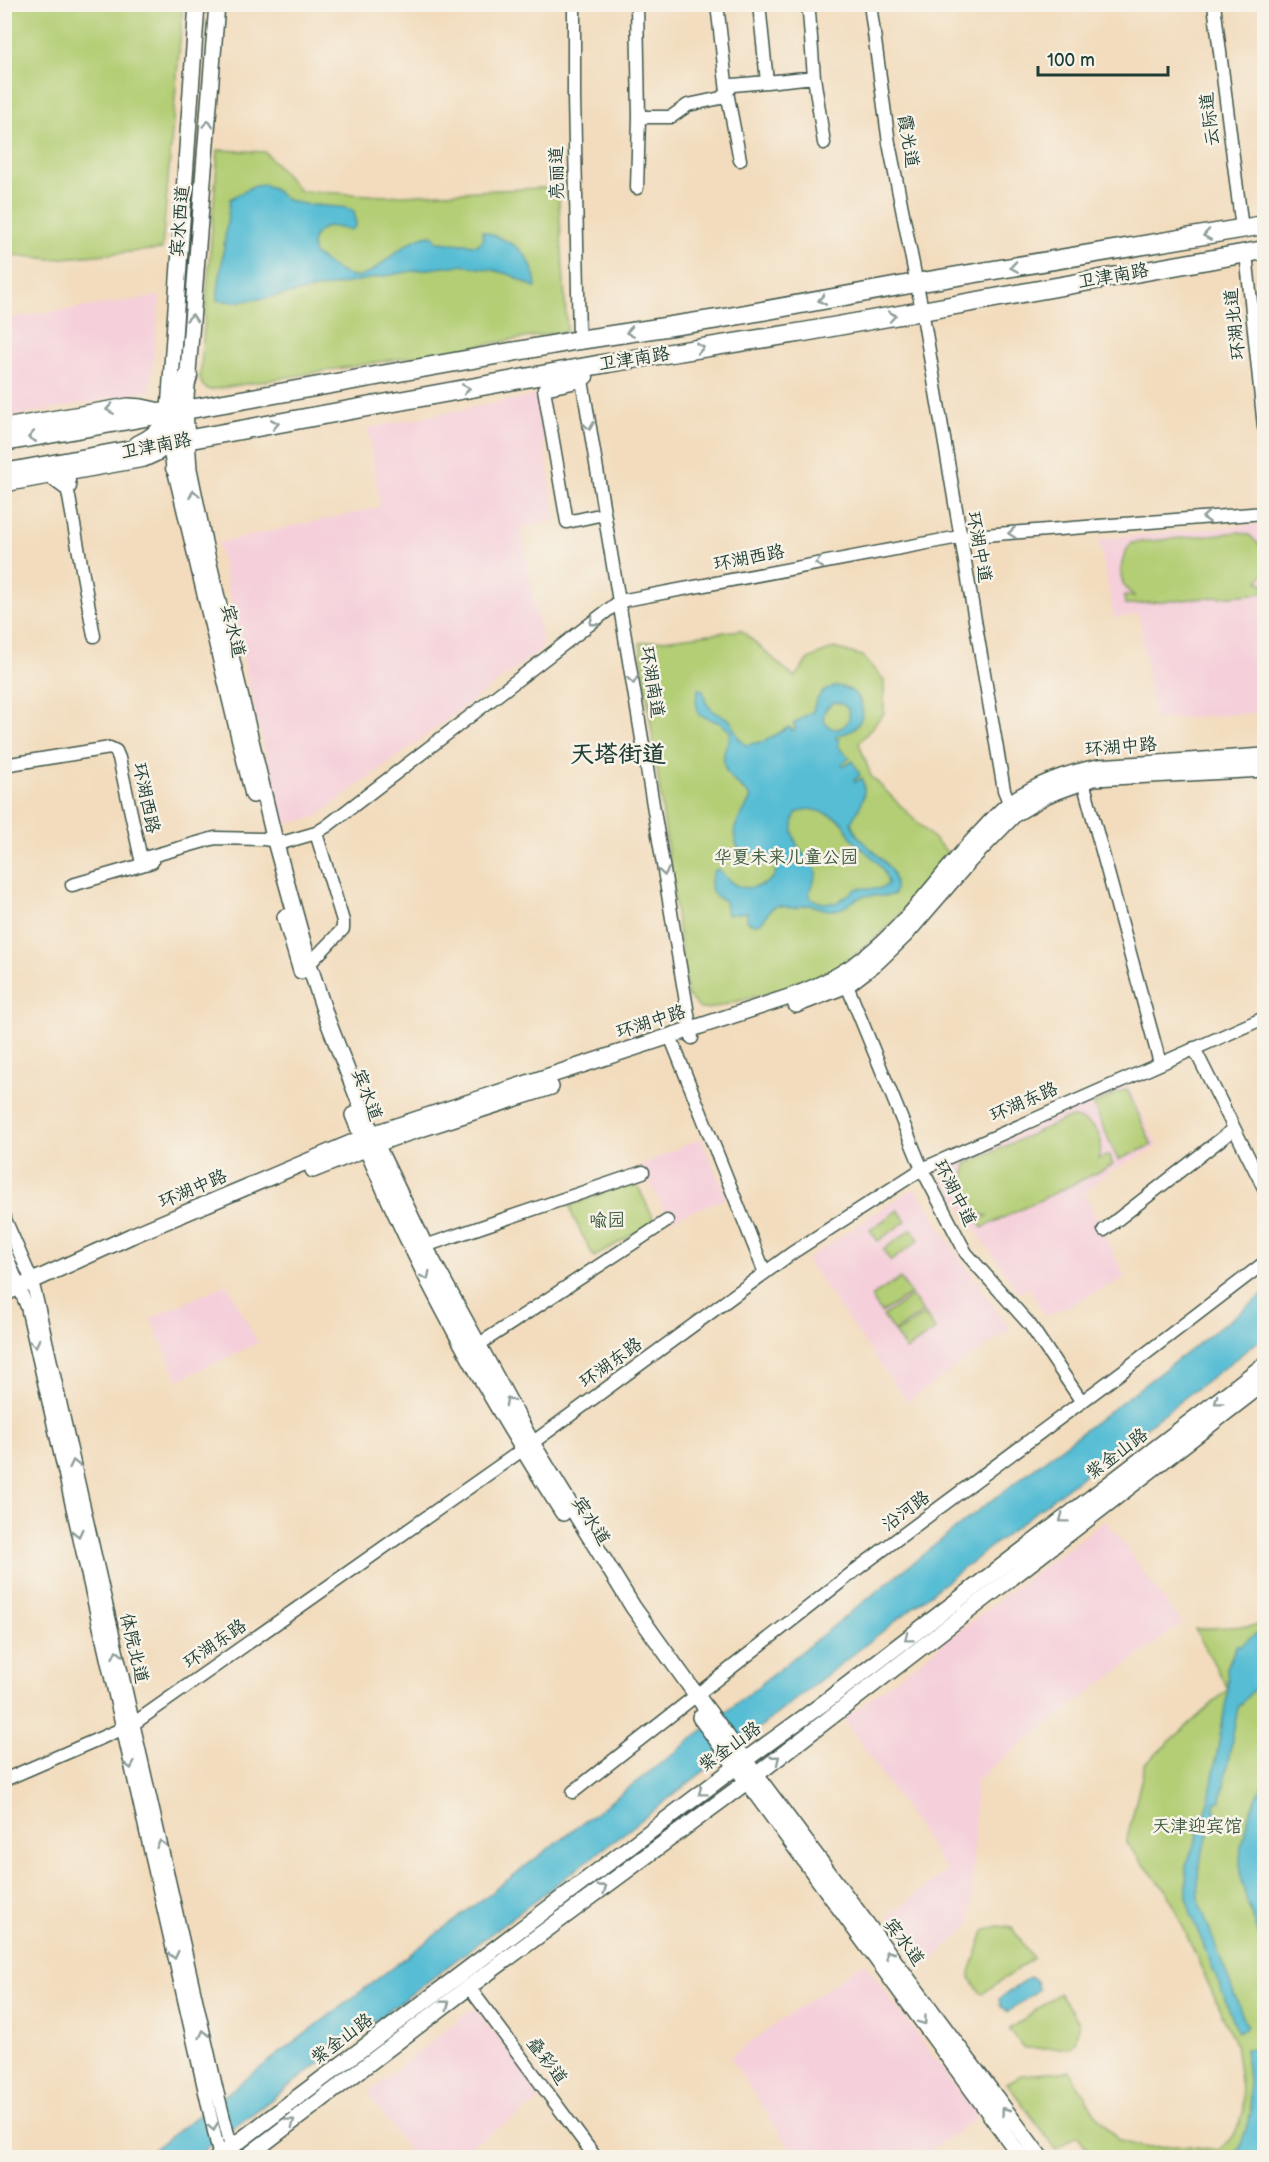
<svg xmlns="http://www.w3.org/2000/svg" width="1269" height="2162" viewBox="0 0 1269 2162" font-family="'Balsamiq Sans','LXGW WenKai TC',sans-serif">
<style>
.built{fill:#f5cfda}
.green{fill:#b3ce74;stroke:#698654;stroke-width:1.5}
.water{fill:#56bdd4;stroke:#3a7d84;stroke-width:1.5;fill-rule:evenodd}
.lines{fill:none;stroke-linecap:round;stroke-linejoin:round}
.minor-casing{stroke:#3f5549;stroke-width:15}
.major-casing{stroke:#3f5549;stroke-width:18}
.highway-casing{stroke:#3f5549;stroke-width:21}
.minor{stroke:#fff;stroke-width:12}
.major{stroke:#fff;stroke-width:15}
.highway{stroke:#fff;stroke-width:18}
.oneway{stroke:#8f9e9a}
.labels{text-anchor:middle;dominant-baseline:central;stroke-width:5;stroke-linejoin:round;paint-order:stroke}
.street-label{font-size:18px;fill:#1f3d34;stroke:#f7f3e8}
.park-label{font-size:18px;fill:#3d5a41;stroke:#f7f3e8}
.district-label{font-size:24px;font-weight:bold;fill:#1f3d34;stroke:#f7f3e8}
</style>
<rect width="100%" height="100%" fill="#f7f3e8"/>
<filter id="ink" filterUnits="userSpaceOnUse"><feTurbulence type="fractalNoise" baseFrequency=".0167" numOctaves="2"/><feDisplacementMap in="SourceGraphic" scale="12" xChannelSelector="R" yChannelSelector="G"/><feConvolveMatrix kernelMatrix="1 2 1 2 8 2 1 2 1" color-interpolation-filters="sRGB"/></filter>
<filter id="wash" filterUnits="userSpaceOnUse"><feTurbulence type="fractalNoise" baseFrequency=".008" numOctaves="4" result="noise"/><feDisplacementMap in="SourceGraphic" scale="24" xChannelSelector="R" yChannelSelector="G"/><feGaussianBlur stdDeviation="1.35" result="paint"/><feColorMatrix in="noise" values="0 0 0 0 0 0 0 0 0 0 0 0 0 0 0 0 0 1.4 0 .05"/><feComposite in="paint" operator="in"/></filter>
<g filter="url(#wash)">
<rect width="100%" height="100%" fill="#f2dcbd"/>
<!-- built -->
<path class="built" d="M160,296L150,391L5,418V319Z
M536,395L556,521L521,528L543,648L316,817L284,824L255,712L218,543L380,507L368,428Z
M1260,524L1264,528V712L1154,720L1139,614L1114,618L1099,539Z
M1127,1084L1158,1147L1109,1172L1085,1193L1125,1278L1050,1315L1044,1316L1031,1290L1028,1289L1019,1293L968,1219L944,1180L945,1171L951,1163Z
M701,1138L727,1198L672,1219L667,1216L641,1165Z
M910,1190L918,1191L960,1258L1011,1329L907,1402L806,1260Z
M227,1284L258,1343L178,1380L151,1318Z
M1106,1520L1182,1624L1095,1688L976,1780L971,1923L926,1967L888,1916L947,1871L844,1719L1020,1584Z
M864,1962L978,2117L921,2157H795L730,2057Z
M474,2007L545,2098L453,2157L413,2158L368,2093Z"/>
<!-- green -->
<path class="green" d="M5,4L183,5L162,249L52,259L5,254Z
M218,150L265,152L300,191L386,196L558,187L567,331L209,390L203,386L200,379Z
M1240,532L1249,535L1264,549V573L1258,582L1264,583V593L1125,605L1124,596H1134C1115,582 1119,561 1131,543Z
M741,630L795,678L808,659L834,648L862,656L884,680V713L859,743L871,776L949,854C915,900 870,956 815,978C781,991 744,999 709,1009H700L687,995L640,643Z
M1127,1089L1152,1145L1118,1160L1093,1104Z
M1074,1118C1095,1123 1107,1137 1098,1159L1109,1155L1113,1165L982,1228L978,1220L988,1216C963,1209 962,1186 966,1164L1065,1119Z
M632,1181L636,1182L655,1222L594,1257L573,1217L570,1206Z
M898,1210L906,1221L878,1241L870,1230Z
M912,1229L919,1240L891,1261L883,1250Z
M900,1278L911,1294L881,1313L871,1297Z
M912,1296L923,1312L894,1332L883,1316Z
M925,1314L935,1330L906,1350L895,1334Z
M1264,1625V2157H1094L1077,2135L1056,2150L1007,2083L1021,2075L1070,2071L1094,2112L1118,2140L1141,2147L1188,2146L1219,2150L1234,2135L1244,2111L1235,2044L1168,1893L1126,1843L1145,1764L1228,1689L1195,1629Z
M998,1926L1012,1928L1033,1958L982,1994L970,1978V1972L984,1931Z
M1059,1993L1079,2022L1075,2043L1069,2048H1024L1009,2030Z"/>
<!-- water -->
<path class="water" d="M264,185C278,188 278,196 288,200C306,207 328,205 347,208L354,211L356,225L351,230L328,226C315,232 309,239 314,254C325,261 338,273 351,276C375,283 399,236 433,235L437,242L477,245L483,240L482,231C512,241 534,251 536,288L511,275L493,270L461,265L412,271L267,298L235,302L217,300L230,199L253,186Z
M837,686C872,691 870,733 836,735V739H839V748L850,758L842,764L844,766L853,761L860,775L854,780L855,782L862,778C868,795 860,808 851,822C858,849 903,861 894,894C884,899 872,893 861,897C850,901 846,910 832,910C824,910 817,906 809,905C803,905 796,909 790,908C786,907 781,905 776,906C763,910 767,932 747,921V912L727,915L725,901C709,895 708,887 714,871L718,869C724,874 728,882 736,885C754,895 794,875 767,856L740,851C725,826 743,819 751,797C739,783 721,777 724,754C725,745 731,740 730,731L720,723L699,715L696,702L698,689L703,690L706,703L713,711L730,720L739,738L746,745L765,741L789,727L793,731L796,728L793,724L813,711C816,696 823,689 837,686ZM835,702C864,707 843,740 827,725C819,716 826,706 835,702ZM809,809C818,811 828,813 836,818C847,823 846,832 853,840C867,855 882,860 888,883L886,886L878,889L858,888L836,903H823L811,899C805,887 820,880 815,868C813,863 809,861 806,857C794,845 789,829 796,813Z
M1264,1294V1337L1034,1513L631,1828L195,2157L142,2158L677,1751L975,1513Z
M1260,1628H1264V1683L1255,1688L1238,1707L1221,1801L1215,1802L1214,1812L1217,1814C1203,1847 1194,1869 1200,1905L1247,2027L1238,2032L1191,1914L1187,1899L1186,1866L1208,1806L1228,1690L1227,1668L1237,1644L1240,1646L1257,1633L1259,1635Z
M1264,1782V1948L1247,1902L1242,1883L1240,1862L1241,1847L1246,1833L1247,1819Z
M1030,1977L1037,1981L1038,1990L1008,2012L1001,2007L999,1999Z
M1256,2048L1264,2080V2149L1262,2157H1225L1240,2148L1251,2112L1245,2049Z
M1187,2152L1215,2157H1155Z"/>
</g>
<g filter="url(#ink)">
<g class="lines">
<!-- minor casing -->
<g class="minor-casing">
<path id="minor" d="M574,4V96L579,340
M637,4L639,117H671L688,105L721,98L733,85L767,82L759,4
M717,4L727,92L740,160
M870,4L889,143L922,310L1004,790L1013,812
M1214,4L1242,229
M809,12L814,77L824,143
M767,82L814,77
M637,188L639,117
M1246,253L1264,427
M580,368L692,1038
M587,377L582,381L544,389L567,522L604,514
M69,481L67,486L94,636
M4,765L110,748L116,751L119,758L141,859L215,838L264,839L285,842L316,833L327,826L620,601L959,537L1264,513
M1081,774L1160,1063
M72,885L152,862
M309,964L343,929V921L316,833
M844,978L922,1169L966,1253L1030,1325L1082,1402
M670,1036L765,1273
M1194,1048L1264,1188
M4,1217L32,1281L37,1301L217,2091L234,2158
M1104,1230L1234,1129
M425,1246L643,1172
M4,1249L27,1307L220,2158
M478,1345L667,1221
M4,1780L133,1724L532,1443L792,1253L922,1169L1264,1018
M573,1792L861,1566L1123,1371L1264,1263
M469,1987L596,2158"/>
</g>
<!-- major casing -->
<g class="major-casing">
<path id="major" d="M217,4L185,410L189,469L205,547L275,841L309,964L327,1019L375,1142L431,1258L532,1443L633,1607L697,1696L1041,2158
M168,424L197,4
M4,427L128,406L142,407L165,412
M172,456L253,795
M4,484L144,459L157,453L168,444
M285,917L301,971
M796,1005L847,985L877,962L905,935L969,861L1015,814L1047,795L1094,778L1264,769
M353,1115C408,1255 482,1387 563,1513
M313,1170L393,1138L551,1087
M4,1294L131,1236L372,1134L795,995C824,984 850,971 874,950C915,915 944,870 981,832C990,822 1000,811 1010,803C1037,784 1067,773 1098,767L1264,756
M700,1717L1022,2158
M217,2158L745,1760L821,1705L1264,1365
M245,2158L469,1987L756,1775L1264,1383"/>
</g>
<!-- highway casing -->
<g class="highway-casing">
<path id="highway" d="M4,442L579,340L718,319L916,283L1264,225
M138,445C170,430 179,409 188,376
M41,467L67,486
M175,468L179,431
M4,473L608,363L804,332L1264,250"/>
</g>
<!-- minor -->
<use href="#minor" class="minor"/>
<!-- major -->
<use href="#major" class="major"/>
<!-- highway -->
<use href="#highway" class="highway"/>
</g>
<!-- one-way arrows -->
<defs><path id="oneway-chevron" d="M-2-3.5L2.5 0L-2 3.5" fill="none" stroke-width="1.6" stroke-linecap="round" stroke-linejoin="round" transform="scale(1.5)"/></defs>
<g class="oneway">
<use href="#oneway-chevron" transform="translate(208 124) rotate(-86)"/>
<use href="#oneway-chevron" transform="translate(1207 235) rotate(171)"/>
<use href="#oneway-chevron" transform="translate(1014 267) rotate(171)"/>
<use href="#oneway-chevron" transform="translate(822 300) rotate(170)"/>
<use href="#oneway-chevron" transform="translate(892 316) rotate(-10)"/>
<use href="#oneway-chevron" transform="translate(192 318) rotate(-85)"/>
<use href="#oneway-chevron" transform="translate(630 332) rotate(171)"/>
<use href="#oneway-chevron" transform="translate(700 348) rotate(-9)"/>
<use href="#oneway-chevron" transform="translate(466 389) rotate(-10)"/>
<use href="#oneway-chevron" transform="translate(110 409) rotate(171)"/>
<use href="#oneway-chevron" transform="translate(275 424) rotate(-10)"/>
<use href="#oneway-chevron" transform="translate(589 426) rotate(81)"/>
<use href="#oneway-chevron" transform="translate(32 437) rotate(170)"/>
<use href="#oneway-chevron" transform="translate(194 494) rotate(-101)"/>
<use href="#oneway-chevron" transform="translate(1206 517) rotate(175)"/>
<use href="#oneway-chevron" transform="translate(1012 533) rotate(175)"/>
<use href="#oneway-chevron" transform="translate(819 563) rotate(169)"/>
<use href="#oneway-chevron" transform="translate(593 622) rotate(142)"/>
<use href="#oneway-chevron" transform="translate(633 680) rotate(81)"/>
<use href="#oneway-chevron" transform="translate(664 872) rotate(81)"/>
<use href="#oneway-chevron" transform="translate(426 1276) rotate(63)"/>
<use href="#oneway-chevron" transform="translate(35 1343) rotate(78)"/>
<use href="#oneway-chevron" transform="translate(509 1401) rotate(-119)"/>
<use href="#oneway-chevron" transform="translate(1218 1401) rotate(143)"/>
<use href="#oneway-chevron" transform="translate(74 1464) rotate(-103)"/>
<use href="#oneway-chevron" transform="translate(1063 1519) rotate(143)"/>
<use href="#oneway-chevron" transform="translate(78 1533) rotate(77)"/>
<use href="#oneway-chevron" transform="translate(908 1638) rotate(143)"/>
<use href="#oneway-chevron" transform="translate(117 1654) rotate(-103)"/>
<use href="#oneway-chevron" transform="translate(776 1759) rotate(-38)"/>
<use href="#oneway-chevron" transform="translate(130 1765) rotate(77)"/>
<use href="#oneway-chevron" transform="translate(702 1792) rotate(143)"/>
<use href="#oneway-chevron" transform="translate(161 1844) rotate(-103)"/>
<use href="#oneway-chevron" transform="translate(603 1888) rotate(-36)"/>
<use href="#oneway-chevron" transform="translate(889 1954) rotate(-127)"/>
<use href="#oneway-chevron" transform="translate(174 1955) rotate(77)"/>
<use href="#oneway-chevron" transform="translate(446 2004) rotate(-37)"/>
<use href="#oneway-chevron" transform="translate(923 2021) rotate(54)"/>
<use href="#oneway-chevron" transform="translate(204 2034) rotate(-103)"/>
<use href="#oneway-chevron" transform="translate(1005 2111) rotate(-127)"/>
<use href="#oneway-chevron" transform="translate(291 2122) rotate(-37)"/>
<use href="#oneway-chevron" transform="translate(213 2127) rotate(78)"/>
</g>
</g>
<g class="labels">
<!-- street labels -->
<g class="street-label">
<text transform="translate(1210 119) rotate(-97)">云际道</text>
<text transform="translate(908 141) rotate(81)">霞光道</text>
<text transform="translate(557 173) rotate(-91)">亮丽道</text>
<text transform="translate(180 221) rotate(-85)">宾水西道</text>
<text transform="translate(1113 276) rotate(-10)">卫津南路</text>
<text transform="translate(1235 324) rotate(-96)">环湖北道</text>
<text transform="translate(634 359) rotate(-9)">卫津南路</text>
<text transform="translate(156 446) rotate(-11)">卫津南路</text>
<text transform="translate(979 547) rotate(80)">环湖中道</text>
<text transform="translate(749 558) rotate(-11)">环湖西路</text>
<text transform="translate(233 631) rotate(77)">宾水道</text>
<text transform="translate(652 682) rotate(81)">环湖南道</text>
<text transform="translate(1121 747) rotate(-5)">环湖中路</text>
<text transform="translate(146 798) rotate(78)">环湖西路</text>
<text transform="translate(651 1022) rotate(-18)">环湖中路</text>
<text transform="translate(367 1095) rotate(69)">宾水道</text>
<text transform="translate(1024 1102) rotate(-24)">环湖东路</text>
<text transform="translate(193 1189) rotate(-23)">环湖中路</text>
<text transform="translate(955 1193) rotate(63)">环湖中道</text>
<text transform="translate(611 1363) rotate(-36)">环湖东路</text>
<text transform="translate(1117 1454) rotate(-37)">紫金山路</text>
<text transform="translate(906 1511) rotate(-37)">沿河路</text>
<text transform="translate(591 1521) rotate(57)">宾水道</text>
<text transform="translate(215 1644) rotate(-35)">环湖东路</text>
<text transform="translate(134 1648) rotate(77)">体院北道</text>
<text transform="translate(730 1747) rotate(-36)">紫金山路</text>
<text transform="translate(904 1942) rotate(53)">宾水道</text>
<text transform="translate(342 2039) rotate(-37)">紫金山路</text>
<text transform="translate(547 2061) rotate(53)">叠彩道</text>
</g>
<!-- park labels -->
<g class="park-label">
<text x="786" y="857">华夏未来儿童公园</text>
<text x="607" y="1220">喻园</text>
<text x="1197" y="1826">天津迎宾馆</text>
</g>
<!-- district labels -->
<g class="district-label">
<text x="618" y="754">天塔街道</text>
</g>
</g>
<!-- margin -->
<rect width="1269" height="2162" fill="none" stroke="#f7f3e8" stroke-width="24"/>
<!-- scale -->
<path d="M1038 66v9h130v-9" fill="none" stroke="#1f3d34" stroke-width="3"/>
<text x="1047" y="66" font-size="18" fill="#1f3d34" stroke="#f7f3e8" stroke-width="4.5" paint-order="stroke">100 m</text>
</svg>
